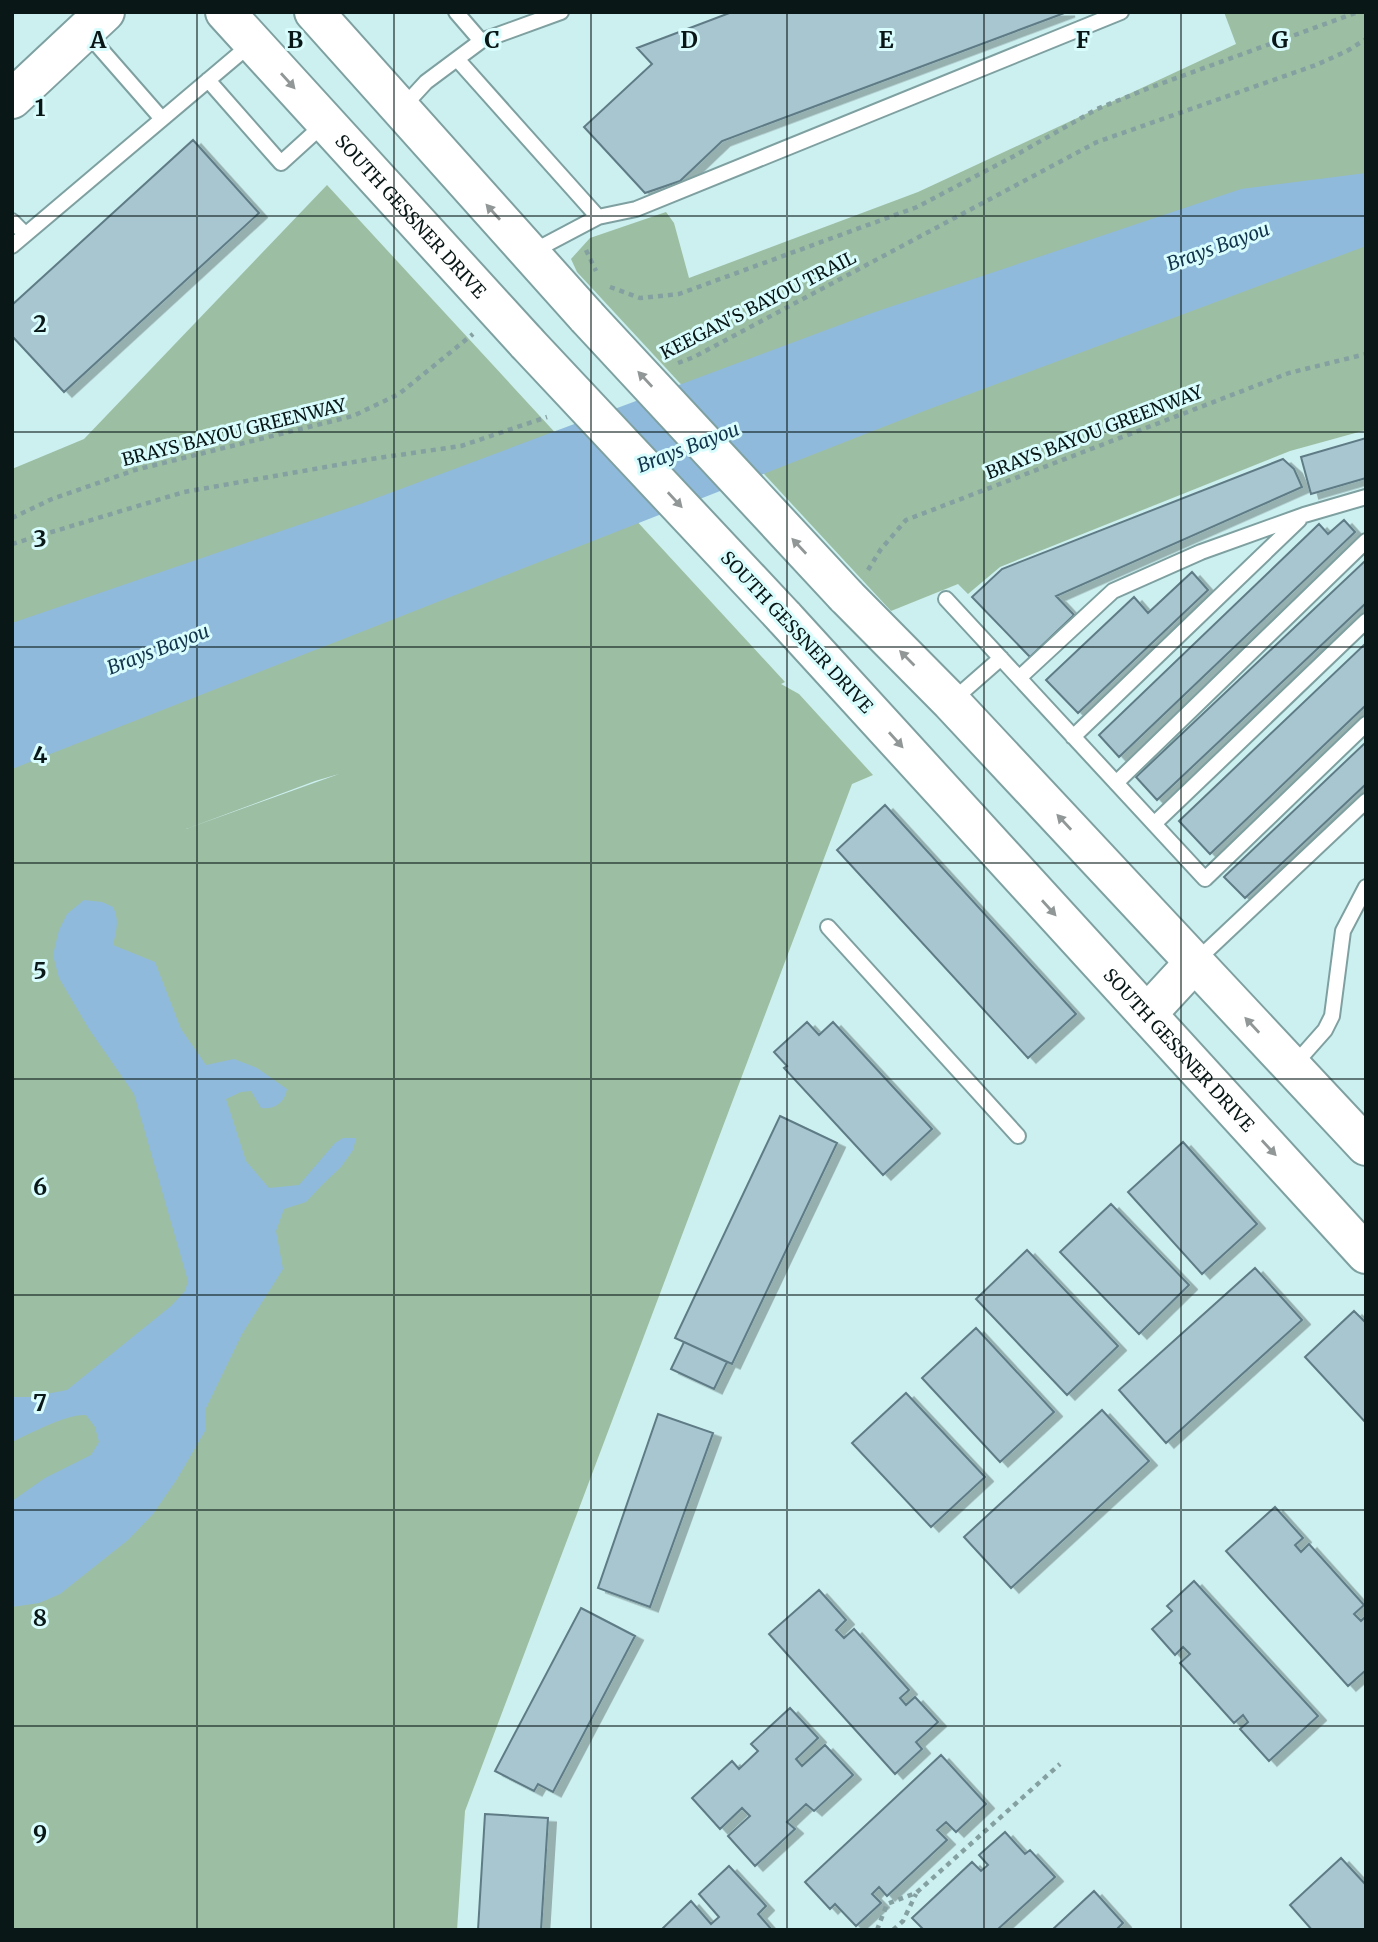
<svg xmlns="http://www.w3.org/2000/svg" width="1378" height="1942" viewBox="0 0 1378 1942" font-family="Merriweather,serif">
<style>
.green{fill:#9cbea3;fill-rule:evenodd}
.water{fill:#8fbadc}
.building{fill:#a7c6d0;stroke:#5f7c86;stroke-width:2;filter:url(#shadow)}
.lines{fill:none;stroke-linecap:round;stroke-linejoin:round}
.lane-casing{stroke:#7fa0a0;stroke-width:18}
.secondary-casing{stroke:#7fa0a0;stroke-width:42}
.path{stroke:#85a0a0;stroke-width:4.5;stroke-dasharray:5 5;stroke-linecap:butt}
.lane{stroke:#fff;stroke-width:14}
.secondary{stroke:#fff;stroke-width:38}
.secondary-bridge-casing{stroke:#7fa0a0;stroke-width:42;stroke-linecap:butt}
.secondary-bridge{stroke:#fff;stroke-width:38}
.oneway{fill:#919797}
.grid{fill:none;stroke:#0a1717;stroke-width:2;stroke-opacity:0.55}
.labels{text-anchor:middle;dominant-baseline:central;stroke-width:6;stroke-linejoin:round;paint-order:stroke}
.street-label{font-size:18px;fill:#0a1717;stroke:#d9fcfd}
.water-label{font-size:19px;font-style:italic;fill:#11344c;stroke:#d9fcfd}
.grid-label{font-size:23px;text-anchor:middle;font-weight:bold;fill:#0a1717;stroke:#d9fcfd;stroke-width:6;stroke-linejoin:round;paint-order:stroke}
</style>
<defs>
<filter id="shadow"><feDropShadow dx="8" dy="4.5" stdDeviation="0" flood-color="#0004"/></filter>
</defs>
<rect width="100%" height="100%" fill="#ccefef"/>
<!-- green -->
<path class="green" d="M1224,12H1366V430L1290,451L1000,567L968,594L958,584L891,611L577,272L571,259L590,238L666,212L674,223L689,278L918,192L1236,44Z
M327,185L785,682L781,684L799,694L873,775L852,784L465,1811L457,1930H12V469L84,439ZM339,774L186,829L315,781Z"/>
<!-- water -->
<path class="water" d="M1366,173V246L924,411L12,769V623L363,503L872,313L1241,189Z
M84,900L102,902L113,907C120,921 116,931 113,945L155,962L181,1029L206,1065L234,1059L257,1068L287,1089C285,1102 275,1110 261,1108L251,1091L241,1092L226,1099L246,1161L269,1188L299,1185L335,1143L343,1138H356L353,1150L341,1167L322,1185L306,1202L284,1209L276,1231L283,1269L242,1334L206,1408L205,1431L177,1479L153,1514L128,1540L60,1594L39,1603L12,1607V1501L45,1478L91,1455L99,1442L95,1427L86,1415C66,1414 31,1433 12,1442V1397H30L67,1390L171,1306L185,1291L188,1281L134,1094L89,1029L59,978L53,955L59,930L67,914Z"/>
<!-- building -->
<path class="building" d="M732,12H1067L722,141L680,181L645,193L584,127L652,64L637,48Z
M193,140L259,213L64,392L12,336V305Z
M1366,438V478L1311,494L1301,457Z
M1283,459L1294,469L1302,487L1056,596L1074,615L1030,657L972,597L1002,569Z
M1344,520L1355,532L1119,757L1099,735L1319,524L1328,534Z
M1366,560V603L1157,800L1136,777Z
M1192,572L1208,590L1078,713L1046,680L1134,597L1148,613Z
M1366,643V705L1210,854L1179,821Z
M1366,742V784L1245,898L1224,877Z
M885,805L1076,1014L1028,1058L837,850Z
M807,1022L819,1035L833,1022L932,1129L883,1175L784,1068L787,1066L774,1052Z
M780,1116L837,1143L732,1364L675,1338Z
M1183,1142L1257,1224L1202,1274L1128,1192Z
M1111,1204L1189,1285L1139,1334L1060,1252Z
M1027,1250L1118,1346L1067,1395L976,1299Z
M1255,1268L1302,1320L1166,1443L1119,1390Z
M1354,1311L1366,1323V1423L1305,1357Z
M976,1328L1054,1412L1000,1462L922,1378Z
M684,1342L727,1362L714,1389L671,1369Z
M906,1393L985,1477L931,1527L852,1443Z
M1102,1410L1149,1461L1011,1588L964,1537Z
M658,1414L713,1433L650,1607L598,1588Z
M1275,1507L1303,1538L1295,1545L1301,1552L1309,1544L1364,1605L1354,1614L1361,1621L1366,1616V1670L1348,1686L1226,1551Z
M1194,1581L1318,1716L1269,1761L1240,1729L1248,1722L1243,1715L1234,1723L1180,1663L1190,1654L1183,1647L1175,1655L1152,1629L1172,1611L1167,1606Z
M819,1590L846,1620L836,1630L844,1638L854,1629L909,1690L900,1698L906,1705L915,1697L938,1722L916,1742L922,1749L895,1774L769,1634Z
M581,1608L635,1636L553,1792L538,1784L534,1791L495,1771Z
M790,1708L818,1738L796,1759L802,1766L825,1745L853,1775L814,1811L806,1804L787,1822L795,1829L755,1866L728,1836L750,1816L742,1808L720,1829L692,1798L732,1761L739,1769L758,1751L751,1744Z
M941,1755L986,1804L956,1832L946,1822L937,1830L947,1840L887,1896L879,1887L872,1894L881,1903L856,1926L835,1904L830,1909L805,1882Z
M485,1814L548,1818L541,1930H478Z
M1005,1832L1025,1854L1030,1850L1055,1877L997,1930H920L922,1928L912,1918L972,1862L981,1871L988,1865L979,1855Z
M1341,1858L1366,1885V1930H1312L1290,1905Z
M729,1866L766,1906L758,1914L772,1930H661L691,1901L711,1924L719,1917L699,1894Z
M1094,1891L1123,1923L1116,1930H1052Z"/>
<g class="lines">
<!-- lane casing -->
<g class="lane-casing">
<path id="lane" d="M85,31L162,119
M481,41L561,12
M457,59L598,217
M208,80L281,163L325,123
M402,108L426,82L481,41L456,12
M12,221L25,234
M12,246L252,43
M530,253L598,217L636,209L1121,12
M946,599L1205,879L1366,724
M1019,678L1113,591L1201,552L1304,515L1366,497
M952,701L1001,658
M1073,737L1299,520
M1116,783L1366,541
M1154,824L1366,621
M828,927L1018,1136
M1195,962L1366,801
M1294,1065L1325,1030L1332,1016L1343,931L1366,887"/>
</g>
<!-- secondary casing -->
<g class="secondary-casing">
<g id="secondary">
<path id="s1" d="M225,12L527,343"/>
<path d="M314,12L587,317"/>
<path d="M12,99L105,12"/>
<path d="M846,596L951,702L1366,1146"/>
<path id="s2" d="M784,617L1366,1254"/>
<path d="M1147,1014L1194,963"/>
</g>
</g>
<!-- path -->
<path class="path" d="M586,250L596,271
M610,287L640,298L679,294L917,207L1016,155L1097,109L1149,88L1358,12
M678,363L694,357L1097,142L1316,65L1347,51L1366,39
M12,518L52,499L135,470L353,416L399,394L473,334
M12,544L184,492L371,459L461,446L547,417
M868,570L881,549L906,520L1289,373L1366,354
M877,1930L887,1904L916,1893L1060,1764
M893,1930L903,1921L916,1894"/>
<!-- lane -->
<use href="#lane" class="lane"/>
<!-- secondary -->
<use href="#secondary" class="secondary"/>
<!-- secondary-bridge casing -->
<g class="secondary-bridge-casing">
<path id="secondary-bridge" d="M587,317L846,596
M527,343L784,617"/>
</g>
<!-- secondary-bridge -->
<use href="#secondary-bridge" class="secondary-bridge"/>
</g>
<!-- one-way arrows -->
<defs><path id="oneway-solid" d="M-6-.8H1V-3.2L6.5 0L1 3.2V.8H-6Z" transform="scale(1.75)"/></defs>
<g class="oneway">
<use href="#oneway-solid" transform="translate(288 81) rotate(48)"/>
<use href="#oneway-solid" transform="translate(493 212) rotate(-132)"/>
<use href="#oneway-solid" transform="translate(645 379) rotate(-133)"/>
<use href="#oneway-solid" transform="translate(675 500) rotate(47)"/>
<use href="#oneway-solid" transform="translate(799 546) rotate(-133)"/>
<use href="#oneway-solid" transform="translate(907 658) rotate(-135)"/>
<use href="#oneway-solid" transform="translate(896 740) rotate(48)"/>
<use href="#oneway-solid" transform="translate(1064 822) rotate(-133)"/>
<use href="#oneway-solid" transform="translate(1049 908) rotate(48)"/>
<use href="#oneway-solid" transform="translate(1252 1025) rotate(-133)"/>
<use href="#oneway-solid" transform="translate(1269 1148) rotate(47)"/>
</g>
<!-- grid -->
<path class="grid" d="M197,12V1930M394,12V1930M591,12V1930M787,12V1930M984,12V1930M1181,12V1930M12,216H1366M12,432H1366M12,647H1366M12,863H1366M12,1079H1366M12,1295H1366M12,1510H1366M12,1726H1366"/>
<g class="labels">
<!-- street labels -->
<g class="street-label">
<text stroke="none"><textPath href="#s1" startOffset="276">SOUTH GESSNER DRIVE</textPath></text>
<text transform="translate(758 305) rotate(-27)">KEEGAN'S BAYOU TRAIL</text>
<text transform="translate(234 432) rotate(-14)">BRAYS BAYOU GREENWAY</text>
<text transform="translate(1094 432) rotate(-21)">BRAYS BAYOU GREENWAY</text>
<text transform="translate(797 632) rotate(47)">SOUTH GESSNER DRIVE</text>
<text stroke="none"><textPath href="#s2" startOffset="586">SOUTH GESSNER DRIVE</textPath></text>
</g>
<!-- water labels -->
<g class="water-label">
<text transform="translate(1218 246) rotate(-20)">Brays Bayou</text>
<text transform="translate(688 447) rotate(-21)">Brays Bayou</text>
<text transform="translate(158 649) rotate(-21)">Brays Bayou</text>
</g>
</g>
<g class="grid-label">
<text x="98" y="48">A</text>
<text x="295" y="48">B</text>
<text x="492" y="48">C</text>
<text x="689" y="48">D</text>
<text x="886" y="48">E</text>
<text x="1083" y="48">F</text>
<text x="1280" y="48">G</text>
<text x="40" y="116">1</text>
<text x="40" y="332">2</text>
<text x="40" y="547">3</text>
<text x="40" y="763">4</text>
<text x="40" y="979">5</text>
<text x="40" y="1195">6</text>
<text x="40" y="1411">7</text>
<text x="40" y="1626">8</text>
<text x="40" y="1842">9</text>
</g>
<!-- border -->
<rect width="1378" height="1942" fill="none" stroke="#0a1717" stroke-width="28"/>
</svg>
